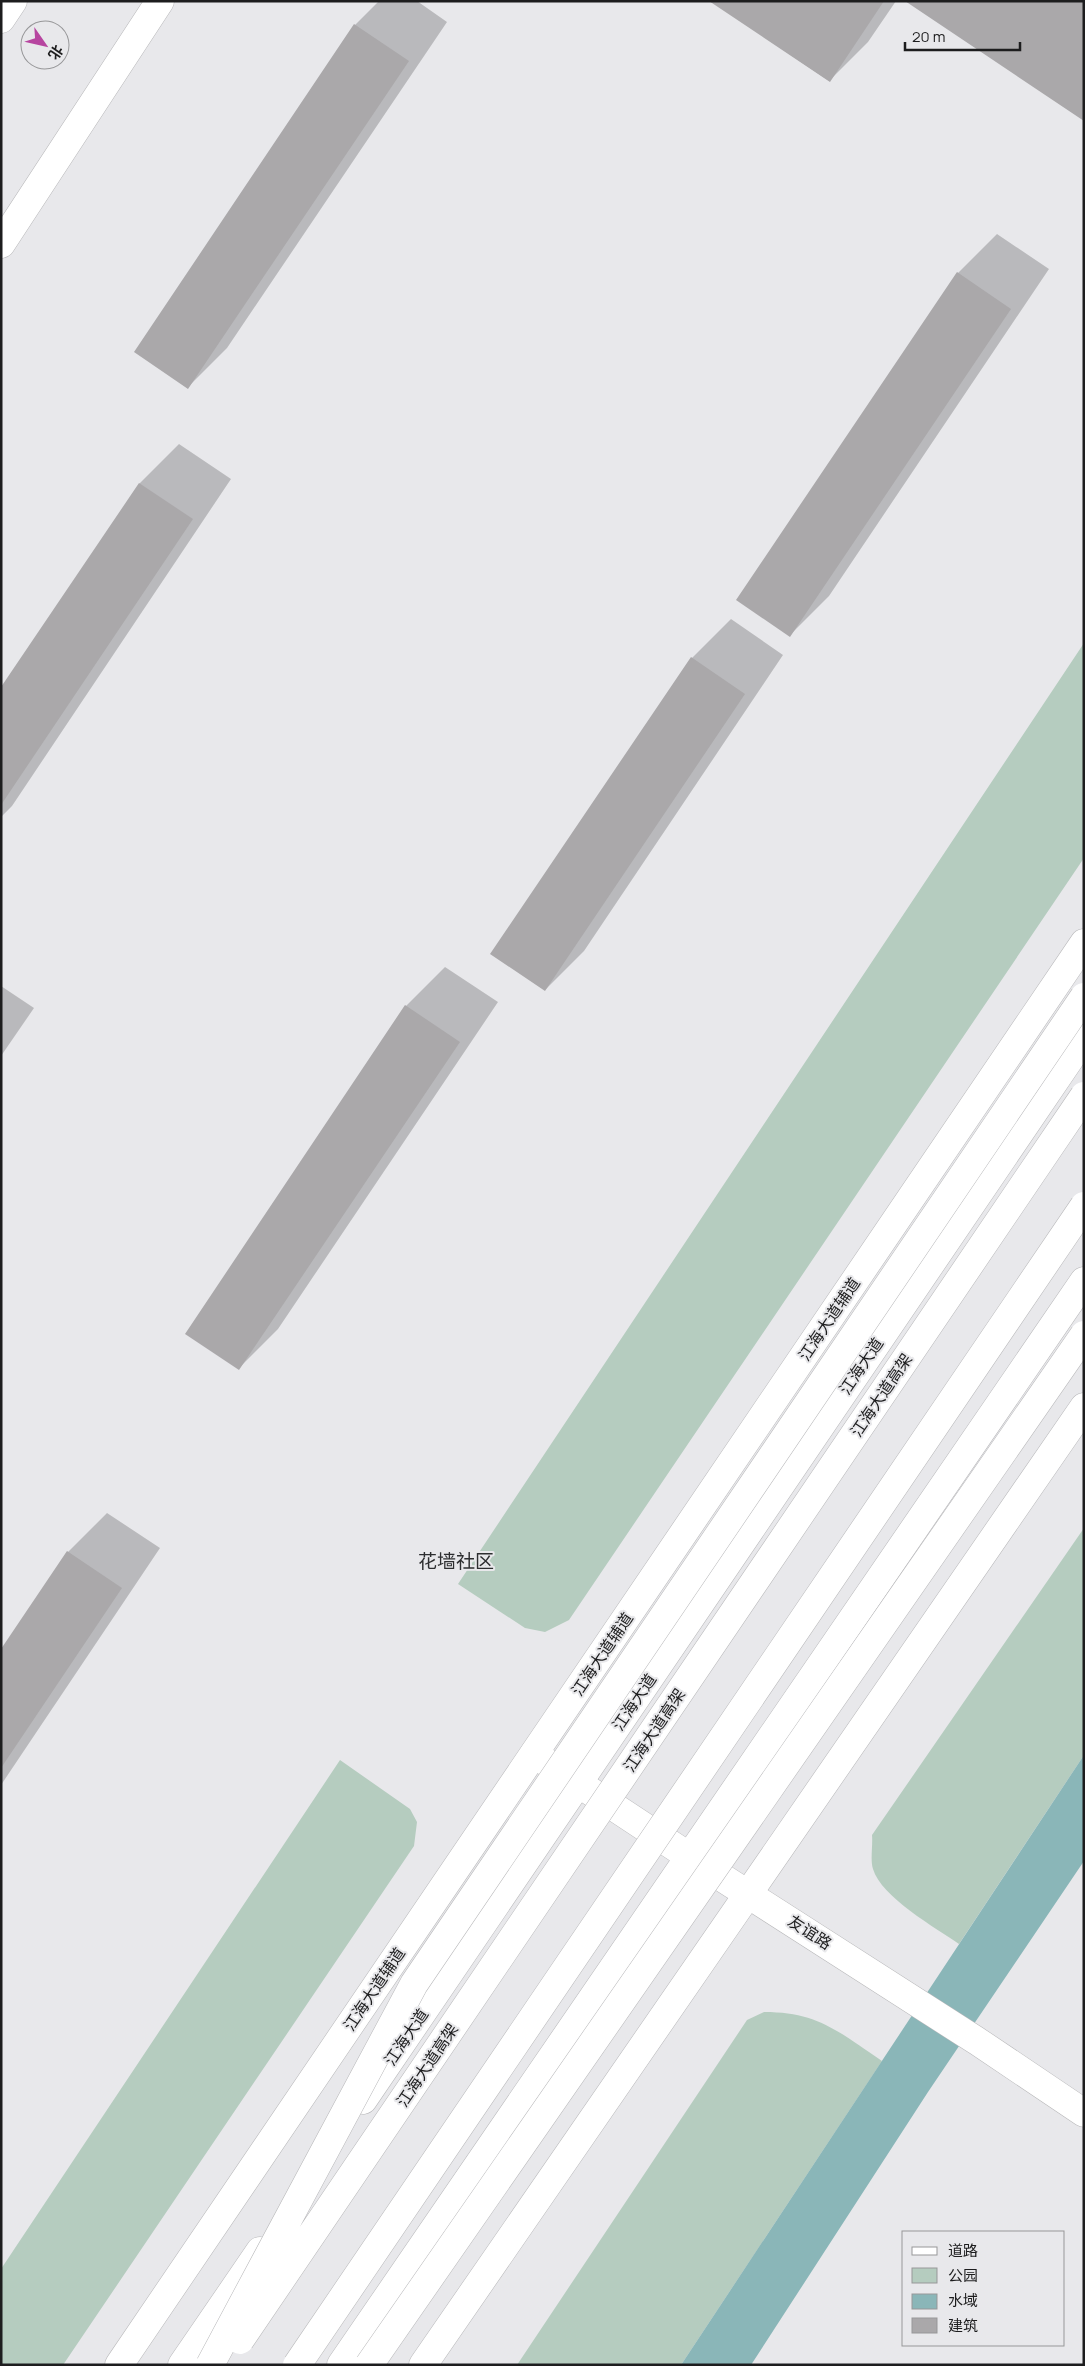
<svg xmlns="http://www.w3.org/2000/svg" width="1085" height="2366" viewBox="0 0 1085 2366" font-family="Manrope,'Noto Sans SC',sans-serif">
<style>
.green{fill:#b5ccbf}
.water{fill:#8ab6b8}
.shadow{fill:#0003}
.building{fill:#aaa8aa}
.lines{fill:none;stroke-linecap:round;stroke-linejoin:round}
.minor-casing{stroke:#b8b8ba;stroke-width:29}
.tertiary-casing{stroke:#b8b8ba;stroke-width:29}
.primary-casing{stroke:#b8b8ba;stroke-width:29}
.minor{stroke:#fff;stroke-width:28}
.tertiary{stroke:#fff;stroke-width:28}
.primary{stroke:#fff;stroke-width:28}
.trunk-bridge-casing{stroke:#b8b8ba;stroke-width:29;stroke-linecap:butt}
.trunk-bridge{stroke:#fff;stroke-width:28}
.labels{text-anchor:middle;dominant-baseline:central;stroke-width:4;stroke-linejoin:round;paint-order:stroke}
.street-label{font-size:16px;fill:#1d1d1e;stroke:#e8e8eb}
.quarter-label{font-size:19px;fill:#2d2e30;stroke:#e8e8eb}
</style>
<rect width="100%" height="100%" fill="#e8e8eb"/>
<!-- green -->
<path class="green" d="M1084,643V858L569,1620L545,1632L525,1628L458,1584Z
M1084,1528V1755L959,1944C936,1928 881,1897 873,1869C870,1860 873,1845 872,1835Z
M340,1760L410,1809L417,1822L414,1846L63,2365H1V2269Z
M764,2012C818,2012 839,2032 882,2061L681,2365H517L747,2020Z"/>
<!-- water -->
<path class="water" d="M1084,1755V1861L928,2092L751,2365H681Z"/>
<!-- shadow -->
<path class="shadow" d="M379,1H417L447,22L227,348L188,387L355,25Z
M711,1H896L868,42L829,81Z
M997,234L1049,269L829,596L790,635L958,273Z
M179,444L231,479L12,806L1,817V689L140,483Z
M731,619L783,655L584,951L545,990L692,658Z
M445,967L498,1002L278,1329L239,1368L406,1006Z
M1,986L34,1008L1,1056Z
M107,1513L160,1548L1,1785V1651L68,1552Z"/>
<!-- building -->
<path class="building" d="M709,1H884L830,82Z
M905,1H1084V121Z
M354,24L409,61L188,389L134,352Z
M957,272L1011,309L790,637L736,600Z
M139,483L193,519L1,805V687Z
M691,657L745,694L545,991L490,954Z
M405,1005L460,1042L239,1370L185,1334Z
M67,1551L122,1588L1,1768V1649Z"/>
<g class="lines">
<!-- minor casing -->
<g class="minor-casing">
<path id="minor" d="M1,19L13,1
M1,244L160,1"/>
</g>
<!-- tertiary casing -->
<g class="tertiary-casing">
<path id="tertiary" d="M534,1754L690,1857L977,2041L1084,2113"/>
</g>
<!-- primary casing -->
<g class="primary-casing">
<path id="primary" d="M363,2100L1084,1038
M119,2365L1084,943
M182,2365L260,2251
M341,2365L1084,1281
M423,2365L1084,1407"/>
</g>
<!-- minor -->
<use href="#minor" class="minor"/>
<!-- tertiary -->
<use href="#tertiary" class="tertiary"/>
<!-- primary -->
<use href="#primary" class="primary"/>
<!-- trunk-bridge casing -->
<g class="trunk-bridge-casing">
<path id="trunk-bridge" d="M240,2340L1084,1096
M210,2365L414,1984L1084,997
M297,2365L1084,1206
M369,2365L1084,1335"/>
</g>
<!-- trunk-bridge -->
<use href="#trunk-bridge" class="trunk-bridge"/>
</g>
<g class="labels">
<!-- street labels -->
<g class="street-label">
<text transform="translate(829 1319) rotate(-56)">江海大道辅道</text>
<text transform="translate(861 1366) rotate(-56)">江海大道</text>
<text transform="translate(881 1395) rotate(-56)">江海大道高架</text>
<text transform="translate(602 1654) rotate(-56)">江海大道辅道</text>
<text transform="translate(634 1702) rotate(-56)">江海大道</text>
<text transform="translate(654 1730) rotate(-56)">江海大道高架</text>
<text transform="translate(810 1932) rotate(33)">友谊路</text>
<text transform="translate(374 1989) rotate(-56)">江海大道辅道</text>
<text transform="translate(406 2037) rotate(-56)">江海大道</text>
<text transform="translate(427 2065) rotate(-56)">江海大道高架</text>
</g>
<!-- quarter labels -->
<g class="quarter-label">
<text x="456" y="1561">花墙社区</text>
</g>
</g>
<!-- border -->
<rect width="1085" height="2366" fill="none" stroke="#1d1d1e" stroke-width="5"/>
<!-- legend -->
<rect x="902" y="2231" width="162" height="115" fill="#e8e8eb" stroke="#979799"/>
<rect x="912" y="2247" width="25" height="8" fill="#ffffff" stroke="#979799"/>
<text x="948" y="2256" font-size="15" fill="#1d1d1e">道路</text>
<rect x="912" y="2268" width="25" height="15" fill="#b5ccbf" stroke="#979799"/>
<text x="948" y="2281" font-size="15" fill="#1d1d1e">公园</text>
<rect x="912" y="2294" width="25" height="15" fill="#8ab6b8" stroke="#979799"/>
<text x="948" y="2306" font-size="15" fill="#1d1d1e">水域</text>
<rect x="912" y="2318" width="25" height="15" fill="#aaa8aa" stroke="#979799"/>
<text x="948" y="2331" font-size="15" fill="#1d1d1e">建筑</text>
<!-- north arrow -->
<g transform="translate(45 45) rotate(124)"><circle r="24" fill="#e8e8eb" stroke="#979799"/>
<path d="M0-4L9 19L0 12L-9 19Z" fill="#b745a0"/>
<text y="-8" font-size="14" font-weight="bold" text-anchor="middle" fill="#1d1d1e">北</text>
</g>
<!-- scale -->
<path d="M905 42v8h115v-8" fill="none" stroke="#1d1d1e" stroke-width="2.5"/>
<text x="912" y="42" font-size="15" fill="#1d1d1e" stroke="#e8e8eb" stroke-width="4" paint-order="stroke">20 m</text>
</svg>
